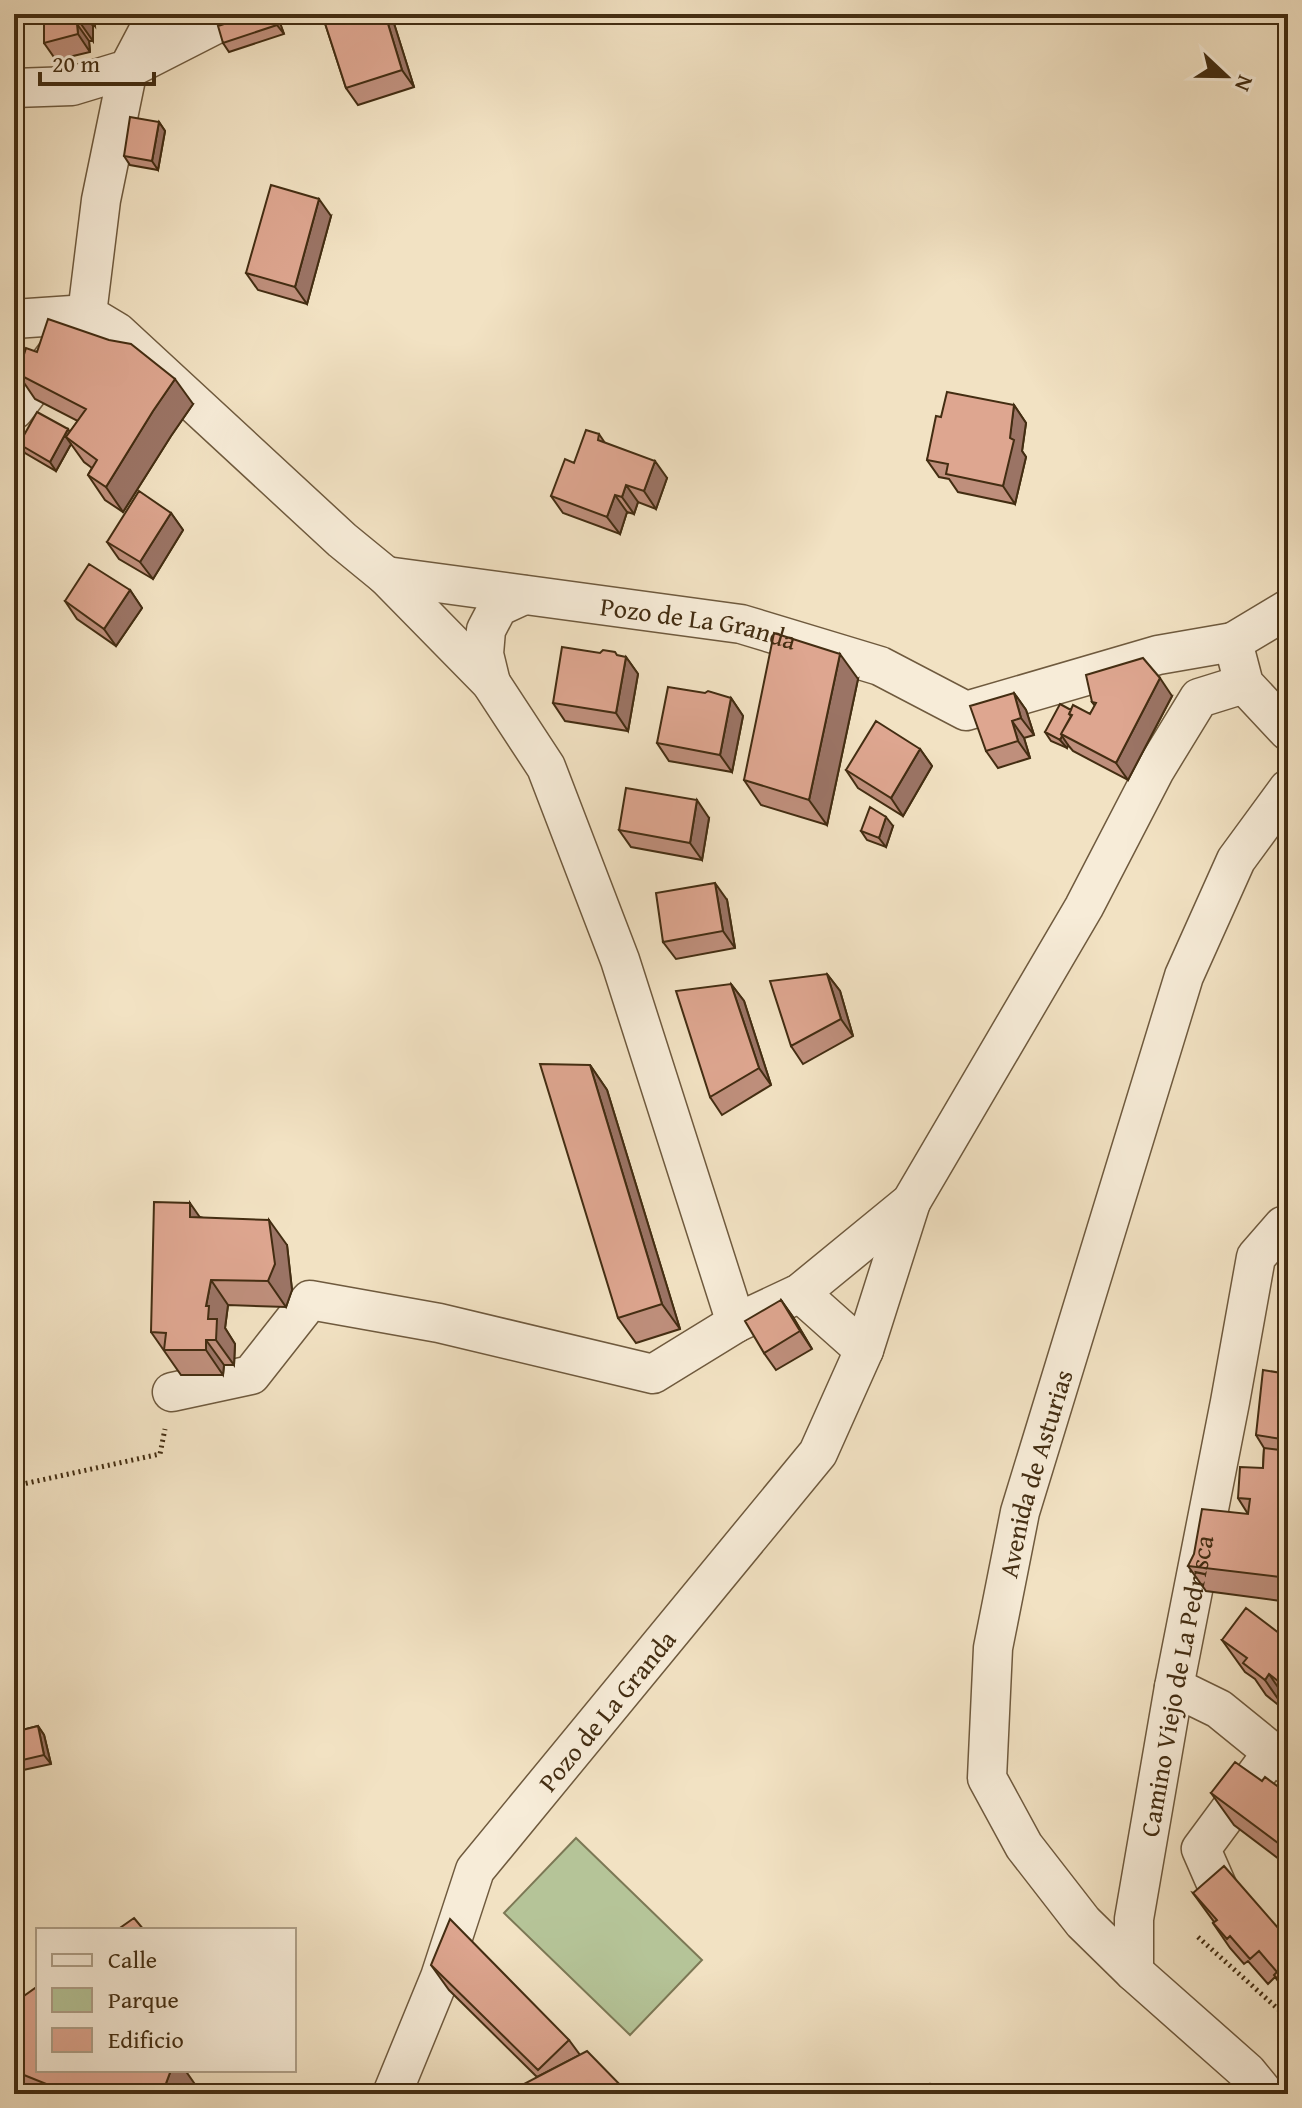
<svg xmlns="http://www.w3.org/2000/svg" width="1302" height="2108" viewBox="0 0 1302 2108" font-family="'Gentium Book Plus',serif">
<style>
.green{fill:#b5c498;stroke:#7c7855;stroke-width:2}
.lines{fill:none;stroke-linecap:round;stroke-linejoin:round}
.minor-casing{stroke:#6f5a3e;stroke-width:41}
.path{stroke:#432d12;stroke-width:5;stroke-dasharray:2 4;stroke-linecap:butt}
.minor{stroke:#f7ecd8;stroke-width:38}
.wall{fill:#bf8f7c;stroke:#432d12;stroke-width:2}
.shaded-wall{fill:#9b7465;stroke:#432d12;stroke-width:2}
.building{fill:#dea690;stroke:#432d12;stroke-width:2}
.labels{text-anchor:middle;dominant-baseline:central;stroke-width:8;stroke-linejoin:round;paint-order:stroke}
.street-label{font-size:26px;fill:#432d12;stroke:#f7ecd8}
</style>
<rect width="100%" height="100%" fill="#f2e2c3"/>
<filter id="stains"><feTurbulence type="fractalNoise" baseFrequency=".0025" numOctaves="4"/><feColorMatrix values="0 0 0 0 .2 0 0 0 0 .09 0 0 0 0 .02 0 0 0 .5 -.17"/></filter>
<radialGradient id="worn" r=".72"><stop offset=".6" stop-color="#630" stop-opacity="0"/><stop offset="1" stop-color="#630" stop-opacity=".3"/></radialGradient>
<!-- green -->
<path class="green" d="M576,1838L702,1960L630,2035L504,1913Z"/>
<g class="lines">
<!-- minor casing -->
<g class="minor-casing">
<g id="minor">
<path d="M241,14L224,20L128,69L101,200L87,314L117,332L342,540L386,576L491,683L546,767L620,960L736,1323L800,1293L911,1202L1084,907L1155,770L1199,698L1244,684"/>
<path d="M14,88L72,86L128,69L157,14"/>
<path d="M14,319L87,314"/>
<path d="M14,410L61,348"/>
<path id="s1" d="M386,576L741,624L880,666L966,711L1158,655L1233,642L1244,684L1288,731"/>
<path d="M1233,642L1288,609"/>
<path d="M491,683L484,654L486,630L498,607L524,595"/>
<path d="M864,1350L911,1202"/>
<path d="M172,1392L251,1375L310,1300L439,1323L653,1374L736,1323"/>
<path d="M1174,1687L1219,1709L1288,1765"/>
<path d="M1218,1888L1201,1849L1272,1753"/>
<path id="s2" d="M1134,1972V1919L1174,1687L1230,1402L1256,1257L1283,1226L1288,1227"/>
<path id="s3" d="M392,2094L440,1977L475,1870L818,1453L864,1350L800,1293"/>
<path id="s4" d="M1265,2094L1247,2072L1134,1972L1083,1922L1024,1846L987,1778L993,1648L1020,1512L1184,976L1236,860L1288,789"/>
</g>
</g>
<!-- path -->
<path class="path" d="M14,1486L160,1454L165,1429
M1198,1937L1288,2018"/>
<!-- minor -->
<use href="#minor" class="minor"/>
</g>
<!-- wall -->
<path class="wall" d="M14,14H30L22,18H14Z
M44,14H94L95,26H93V41H89L90,52L56,60L44,43Z
M254,14H276L284,34L229,52L223,43Z
M322,14H391L414,87L358,105L346,88Z
M159,122L165,131L158,170L130,165L124,156Z
M331,216L307,304L258,290L246,273Z
M18,374L193,404L171,436L123,512L105,500L88,475L92,468L84,462L71,444L56,471L25,453L19,444L70,432L78,421L35,399Z
M1014,405L1026,423L1022,451L1026,457L1015,504L958,492L949,479L939,477L927,460L941,417Z
M599,434L605,443L667,478L656,509L638,502L634,514L627,512L620,534L563,513L551,496L574,463Z
M171,513L183,530L153,579L119,559L107,542Z
M130,590L142,608L116,646L77,619L65,601Z
M626,657L638,674L628,731L565,721L553,703Z
M858,679L827,825L761,805L744,780Z
M1014,693L1026,710L1034,735L1024,738L1030,758L998,768L986,751Z
M1172,696L1128,780L1073,751L1068,745L1067,748L1051,741L1045,732L1071,710L1090,714L1095,706L1092,702Z
M731,698L743,716L732,772L669,761L657,743Z
M920,749L932,766L903,816L858,788L846,770Z
M709,818L702,860L631,847L619,830Z
M893,826L886,847L867,840L861,831Z
M727,900L735,948L676,959L663,942Z
M827,974L840,991L853,1036L803,1064L791,1046Z
M731,984L744,1001L771,1085L722,1115L710,1097Z
M590,1065L607,1090L680,1329L636,1343L618,1318Z
M200,1217L287,1245L292,1290L286,1307L228,1305L225,1328L235,1344L234,1365H224L223,1375H181L151,1332Z
M781,1300L793,1317L812,1349L776,1370L764,1353Z
M1288,1374V1602L1206,1591L1188,1566L1248,1514L1238,1498L1263,1468L1264,1448L1256,1435Z
M1222,1640H1288L1287,1712L1266,1695L1255,1679L1245,1672Z
M38,1726L44,1735L51,1764L14,1772V1732Z
M1262,1781L1288,1797V1866L1234,1825L1211,1793Z
M1193,1893L1279,1929L1288,1923V1995L1275,1977L1268,1984L1248,1961L1244,1964L1230,1948L1213,1923L1214,1922Z
M431,1965L569,2040L580,2055L537,2077L449,1990Z
M14,2003L38,2070L199,2090L197,2094H14Z"/>
<!-- shaded-wall -->
<path class="shaded-wall" d="M81,14H84L93,26V41L81,24Z
M86,14H94L95,26Z
M274,14H276L278,17L284,34L277,25Z
M385,14H391L414,87L402,70Z
M77,24L89,41L90,52L78,34Z
M159,122L165,131L158,170L152,161Z
M319,199L331,216L307,304L295,287Z
M14,326L24,339L14,354Z
M175,379L193,404L171,436L123,512L106,487L153,411Z
M1014,405L1026,423L1022,451L1026,457L1015,504L1003,486Z
M68,429L74,438L66,437L71,444L56,471L50,462Z
M655,461L667,478L656,509L644,491Z
M626,485L638,502L634,514L622,497Z
M615,495L627,512L620,534L607,517Z
M171,513L183,530L153,579L140,562Z
M130,590L142,608L116,646L104,629Z
M840,654L858,679L827,825L809,800Z
M626,657L638,674L628,731L616,713Z
M1160,678L1172,696L1128,780L1116,763Z
M1014,693L1026,710L1034,735L1021,718Z
M731,698L743,716L732,772L720,755Z
M1012,721L1024,738L1030,758L1018,741Z
M1062,736L1068,745L1067,748L1060,740Z
M920,749L932,766L903,816L891,798Z
M697,800L709,818L702,860L690,843Z
M886,817L893,826L886,847L879,838Z
M715,883L727,900L735,948L723,931Z
M827,974L840,991L853,1036L841,1019Z
M731,984L744,1001L771,1085L759,1068Z
M590,1065L607,1090L680,1329L662,1304Z
M190,1203L208,1229L190,1217Z
M269,1220L287,1245L292,1290L286,1307L268,1281Z
M211,1280L228,1305L225,1328L235,1344L234,1365L216,1340L208,1319L206,1306Z
M781,1300L793,1317L812,1349L800,1331Z
M206,1340L224,1365L223,1375L206,1350Z
M1269,1674L1288,1702L1282,1698L1288,1707L1287,1712L1265,1680Z
M38,1726L44,1735L51,1764L44,1755Z
M1284,1791L1288,1797V1807L1280,1796Z
M1288,1838V1855L1282,1846Z
M171,2070H185L199,2090L197,2094H162Z"/>
<!-- building -->
<path class="building" d="M44,14H81V24H77L78,34L44,43Z
M254,14H274L277,25L223,43L218,26Z
M322,14H385L402,70L346,88Z
M130,117L159,122L152,161L124,156Z
M271,185L319,199L295,287L246,273Z
M48,319L109,340L131,344L175,379L153,411L106,487L88,475L97,460L66,437L86,409L18,374L26,348L37,352Z
M947,392L1014,405L1010,438L1014,440L1003,486L946,474L948,464L927,460L936,416L941,417Z
M37,412L68,429L50,462L19,444Z
M586,430L599,434L598,440L655,461L644,491L626,485L622,497L615,495L607,517L551,496L565,459L574,463Z
M139,491L171,513L140,562L107,542Z
M89,564L130,590L104,629L65,601Z
M774,633L840,654L809,800L744,780Z
M562,647L600,653L603,650L615,652L617,655L626,657L616,713L553,703Z
M1143,658L1160,678L1116,763L1061,734L1072,715L1069,714L1073,705L1090,714L1096,703L1092,702L1086,675Z
M668,687L705,693L708,691L731,698L720,755L657,743Z
M1014,693L1021,718L1012,721L1018,741L986,751L970,706Z
M1060,704L1071,710L1069,714L1071,716L1061,734L1062,736L1060,740L1045,732Z
M876,721L920,749L891,798L846,770Z
M626,788L697,800L690,843L619,830Z
M870,807L886,817L879,838L861,831Z
M715,883L723,931L663,942L656,893Z
M827,974L841,1019L791,1046L770,981Z
M731,984L759,1068L710,1097L676,991Z
M540,1064L590,1065L662,1304L618,1318Z
M154,1202L190,1203V1217L269,1220L275,1264L268,1281L211,1280L206,1306H209L208,1319H217L216,1340H206V1350H164L166,1333L151,1332Z
M781,1300L800,1331L764,1353L745,1321Z
M1263,1370L1288,1374V1440L1256,1435Z
M1264,1448L1288,1451V1578L1188,1566L1194,1554L1202,1509L1248,1514L1250,1499L1238,1498L1240,1467L1263,1468Z
M1246,1608L1288,1640V1703L1282,1698L1288,1689L1269,1674L1265,1680L1243,1663L1247,1658L1222,1640Z
M38,1726L44,1755L14,1762V1732Z
M1235,1762L1262,1781L1265,1777L1284,1791L1280,1796L1288,1802V1838L1282,1846L1211,1793Z
M1224,1866L1279,1929L1287,1922L1288,1923V1991L1274,1975L1277,1972L1259,1951L1250,1959L1230,1936L1227,1939L1213,1923L1217,1920L1193,1893Z
M134,1918L144,1930H117Z
M450,1919L569,2040L538,2070L431,1965Z
M38,1986V2070H171L162,2094H71L14,2071V2003Z
M587,2051L629,2094H505Z
M930,2084L940,2094H920Z
M1125,2089L1131,2094H1120Z"/>
<g class="labels">
<!-- street labels -->
<g class="street-label">
<text stroke="none"><textPath href="#s1" startOffset="316">Pozo de La Granda</textPath></text>
<text stroke="none"><textPath href="#s4" startOffset="734">Avenida de Asturias</textPath></text>
<text stroke="none"><textPath href="#s2" startOffset="290">Camino Viejo de La Pedrisca</textPath></text>
<text stroke="none"><textPath href="#s3" startOffset="446">Pozo de La Granda</textPath></text>
</g>
</g>
<!-- margin -->
<rect width="1302" height="2108" fill="none" stroke="#f2e2c3" stroke-width="48"/>
<rect x="16" y="16" width="1270" height="2076" fill="none" stroke="#432d12" stroke-width="4"/>
<rect x="24" y="24" width="1254" height="2060" fill="none" stroke="#432d12" stroke-width="2"/>
<!-- legend -->
<rect x="36" y="1928" width="260" height="144" fill="#f7ecd8" stroke="#afa089" stroke-width="2"/>
<rect x="52" y="1954" width="40" height="12" fill="#f7ecd8" stroke="#afa089" stroke-width="2"/>
<text x="108" y="1968" font-size="24" fill="#432d12">Calle</text>
<rect x="52" y="1988" width="40" height="24" fill="#b5c498" stroke="#afa089" stroke-width="2"/>
<text x="108" y="2008" font-size="24" fill="#432d12">Parque</text>
<rect x="52" y="2028" width="40" height="24" fill="#dea690" stroke="#afa089" stroke-width="2"/>
<text x="108" y="2048" font-size="24" fill="#432d12">Edificio</text>
<!-- north arrow -->
<g transform="translate(1226 76) rotate(112)" stroke="#f7ecd8" stroke-width="6" paint-order="stroke">
<path d="M0-6L14 30L0 20L-14 30Z" fill="#432d12"/>
<text y="-12" font-size="22" font-weight="bold" text-anchor="middle" fill="#432d12">N</text>
</g>
<!-- scale -->
<path d="M40 72v12h114v-12" fill="none" stroke="#432d12" stroke-width="4"/>
<text x="52" y="72" font-size="24" fill="#432d12" stroke="#f7ecd8" stroke-width="6" paint-order="stroke">20 m</text>
<rect width="100%" height="100%" filter="url(#stains)"/>
<rect width="100%" height="100%" fill="url(#worn)"/>
</svg>
